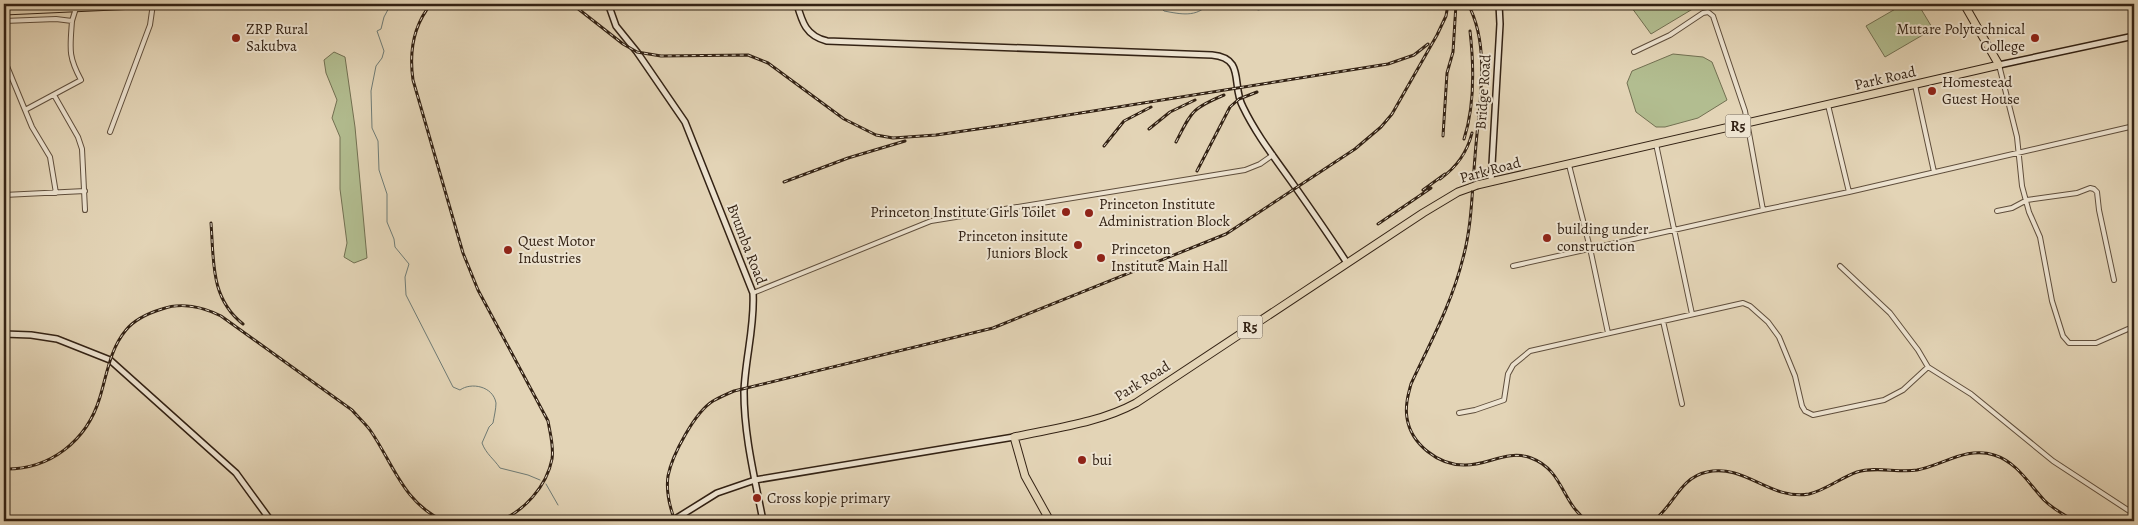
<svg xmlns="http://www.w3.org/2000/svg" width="2138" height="525" viewBox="0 0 2138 525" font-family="Alegreya,serif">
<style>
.green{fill:#b2bd90;stroke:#727052}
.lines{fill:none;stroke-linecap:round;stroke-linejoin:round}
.stream{stroke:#6f7b75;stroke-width:1}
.street-casing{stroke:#5f4e3c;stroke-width:6}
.secondary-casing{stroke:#332214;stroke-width:8}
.highway-casing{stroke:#332214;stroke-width:9}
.street{stroke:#ede3d0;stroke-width:4}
.secondary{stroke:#ede3d0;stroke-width:5}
.highway{stroke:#e3d4b6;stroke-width:7}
.rail-casing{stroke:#332214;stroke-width:3}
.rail{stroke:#ede3d0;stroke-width:1;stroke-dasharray:4;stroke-linecap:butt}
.highway-bridge-casing{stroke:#332214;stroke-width:9;stroke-linecap:butt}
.highway-bridge{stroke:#e3d4b6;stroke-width:7}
.poi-dot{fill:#8f2418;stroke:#ede3d0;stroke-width:2}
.labels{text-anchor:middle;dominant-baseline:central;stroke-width:4;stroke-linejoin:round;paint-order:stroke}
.shield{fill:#ede3d0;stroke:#6b5c4c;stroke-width:1}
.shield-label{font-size:14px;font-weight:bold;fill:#332214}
.poi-label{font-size:15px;fill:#332214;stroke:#ede3d0;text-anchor:start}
.street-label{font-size:15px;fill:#332214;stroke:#ede3d0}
</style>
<rect width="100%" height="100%" fill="#e3d4b6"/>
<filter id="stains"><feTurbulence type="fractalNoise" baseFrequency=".004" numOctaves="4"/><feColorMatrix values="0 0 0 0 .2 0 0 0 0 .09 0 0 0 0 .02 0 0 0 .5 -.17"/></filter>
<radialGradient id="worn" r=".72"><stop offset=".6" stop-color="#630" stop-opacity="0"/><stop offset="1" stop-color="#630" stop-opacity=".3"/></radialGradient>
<!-- green -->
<path class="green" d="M1629,4H1701L1651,34Z
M1904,4H1918L1933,29L1885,57L1866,26Z
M334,52L345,57L355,127L367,258L354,263L344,257L347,243L340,189V137L332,118L337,100L326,73L324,60Z
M1673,54L1703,57L1712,62L1727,100L1698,118L1665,127H1656L1636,112L1627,83L1632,71Z"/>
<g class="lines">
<!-- stream -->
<path class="stream" d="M391,4L384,17L381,29L377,31L384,51L382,58L376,66L371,91L372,128L378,141L379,170L387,194V222L394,239L395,247L409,264L405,277L406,295L453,387L460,390C471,382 493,386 496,403C496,409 494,417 493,423L489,427L482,443C486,454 494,459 500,468L528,475L540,480
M1059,4H1064
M1084,4H1090
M1158,4L1164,11C1180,14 1197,18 1208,4
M1242,4L1244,7L1259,10L1269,4
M546,484L558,505"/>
<!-- street casing -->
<g class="street-casing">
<path id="street" d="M4,21L56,19L72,21L76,8
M1634,52L1670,35L1703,13L1708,12L1713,16L1745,111L1763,210
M4,59L32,127L50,157L56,193
M1999,65L2017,137L2022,186L2029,212L2040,237L2052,301L2063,336L2069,343H2096L2128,329H2134
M1915,85L1934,172
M54,95L78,137L82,149L85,210
M1828,105L1849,192
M25,110L81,80C68,56 70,49 72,21
M110,132L150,25L153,4
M1656,144L1692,314
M1569,165L1590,248L1608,333
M4,195L85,191
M1997,211L2012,208L2027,200L2077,193L2090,188L2094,189L2097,192L2099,210L2114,280
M1513,266L1763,210L1849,192L2134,126
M1840,266L1890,313L1918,350L1928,367L1971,394L2053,461L2134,514
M753,293L931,221L1245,170L1260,164L1273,155
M1663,321L1682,404
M1459,413L1475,410L1504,400L1508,374L1513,365L1530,351L1743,303L1750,306L1768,322L1779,337L1795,376L1802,406L1805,411L1813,415L1884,400L1903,390L1928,367"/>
</g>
<!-- secondary casing -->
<g class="secondary-casing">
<path id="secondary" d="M610,4V9L616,26L637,52L685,122L753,293C755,326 745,359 744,392C744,436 755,479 763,521
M797,4C802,22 806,36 827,41L1212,55C1246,58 1231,86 1243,107C1256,134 1274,157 1291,181C1310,208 1329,235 1347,263
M1999,65L2134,36
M1491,182L1500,24L1499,4
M4,334L31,335L57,339L110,360L236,473L271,521
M672,521L717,493L755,480L1014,437"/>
</g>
<!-- highway casing -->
<g class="highway-casing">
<path id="highway" d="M4,11L158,4
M1477,185L1999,65L1964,4
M1050,521L1025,476L1014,437C1055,428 1099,423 1136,403L1423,213L1458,192L1472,187"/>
</g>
<!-- street -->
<use href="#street" class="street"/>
<!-- secondary -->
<use href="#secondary" class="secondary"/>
<!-- highway -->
<use href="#highway" class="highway"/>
<!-- rail casing -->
<g class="rail-casing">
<path id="rail" d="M431,4C413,26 409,52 413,80L463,253L478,290L548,421C550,433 554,446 552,459C547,486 523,513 498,521
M572,4L623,44L637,52L661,56L748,55L768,63L844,119L876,135L893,138L936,135L1005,125L1388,64L1414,55L1428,44
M1468,4C1492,49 1478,109 1475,157C1472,190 1472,226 1463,258C1452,303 1430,343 1411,384C1408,395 1405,406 1407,418C1411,444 1438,465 1464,465C1487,466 1507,449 1531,458C1564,470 1562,505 1588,521
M1149,129L1170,112L1195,100
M1443,136L1447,73L1453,52L1456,4
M1464,139C1475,105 1474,66 1470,31
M1176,142C1192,111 1191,109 1224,95
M1104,146L1124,121L1151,107
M1197,171L1230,107L1239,99L1257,92
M1440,179C1457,167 1467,153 1472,133
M784,182L848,158L905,141
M1423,190L1445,174
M211,223C214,261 210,298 243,324
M1378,224L1431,188
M4,469C50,470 87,441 100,397C107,374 110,349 126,330C135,319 149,313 162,309C181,302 203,307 221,316L352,410C357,416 365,423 370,430C393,463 403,503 444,521
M675,521C670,508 666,490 668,476C672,455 695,412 713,401C720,397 727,394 734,391L993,328L1226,234L1355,149L1381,127L1392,114L1437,35L1446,16L1448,4
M1653,521C1674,506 1679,478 1707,472C1744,463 1771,501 1809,494C1826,490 1840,478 1857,472C1876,466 1897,473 1917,470C1943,465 1967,446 1994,455C2017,462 2029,484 2044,500C2053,509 2064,515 2075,521"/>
</g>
<!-- rail -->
<use href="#rail" class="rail"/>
<!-- highway-bridge casing -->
<g class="highway-bridge-casing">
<path id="highway-bridge" d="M1472,187L1477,185"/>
</g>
<!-- highway-bridge -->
<use href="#highway-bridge" class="highway-bridge"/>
</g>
<!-- markers -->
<g class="poi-dot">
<circle cx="236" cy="38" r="5"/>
<circle cx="2035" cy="38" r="5"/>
<circle cx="1932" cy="91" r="5"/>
<circle cx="1066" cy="212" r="5"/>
<circle cx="1089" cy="213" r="5"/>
<circle cx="1547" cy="238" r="5"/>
<circle cx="1078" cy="245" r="5"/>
<circle cx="508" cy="250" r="5"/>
<circle cx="1101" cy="258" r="5"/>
<circle cx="1082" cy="460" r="5"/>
<circle cx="757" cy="498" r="5"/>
</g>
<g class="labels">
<!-- shield labels -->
<g class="shield">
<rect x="1725.5" y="114.5" width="25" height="23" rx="4"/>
<rect x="1237.5" y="315.5" width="25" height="23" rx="4"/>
</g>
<g class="shield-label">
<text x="1738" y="126">R5</text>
<text x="1250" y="327">R5</text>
</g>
<!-- poi labels -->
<g class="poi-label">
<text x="246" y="29">ZRP Rural<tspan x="246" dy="17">Sakubva</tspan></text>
<text x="2025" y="29" text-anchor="end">Mutare Polytechnical<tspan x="2025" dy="17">College</tspan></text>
<text x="1942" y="82">Homestead<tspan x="1942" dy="17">Guest House</tspan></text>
<text x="1099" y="204">Princeton Institute<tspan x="1099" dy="17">Administration Block</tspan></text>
<text x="1056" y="212" text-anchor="end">Princeton Institute Girls Toilet</text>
<text x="1557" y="229">building under<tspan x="1557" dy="17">construction</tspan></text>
<text x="1068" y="236" text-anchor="end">Princeton insitute<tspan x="1068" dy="17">Juniors Block</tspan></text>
<text x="518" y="241">Quest Motor<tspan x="518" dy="17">Industries</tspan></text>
<text x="1111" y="249">Princeton<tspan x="1111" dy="17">Institute Main Hall</tspan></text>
<text x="1092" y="460">bui</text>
<text x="767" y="498">Cross kopje primary</text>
</g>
<!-- street labels -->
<g class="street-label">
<text transform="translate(1885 78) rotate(-13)">Park Road</text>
<text transform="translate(1483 92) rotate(-86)">Bridge Road</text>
<text transform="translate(1490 170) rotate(-15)">Park Road</text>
<text transform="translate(747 244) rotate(69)">Bvumba Road</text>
<text transform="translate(1142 381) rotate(-32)">Park Road</text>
</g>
</g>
<!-- margin -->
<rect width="2138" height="525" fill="none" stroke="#e3d4b6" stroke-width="20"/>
<rect x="5" y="5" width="2128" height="515" fill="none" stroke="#332214" stroke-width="2.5"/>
<rect x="10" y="10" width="2118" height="505" fill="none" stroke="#332214"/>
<rect width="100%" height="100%" filter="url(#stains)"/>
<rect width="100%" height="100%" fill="url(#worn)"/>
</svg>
